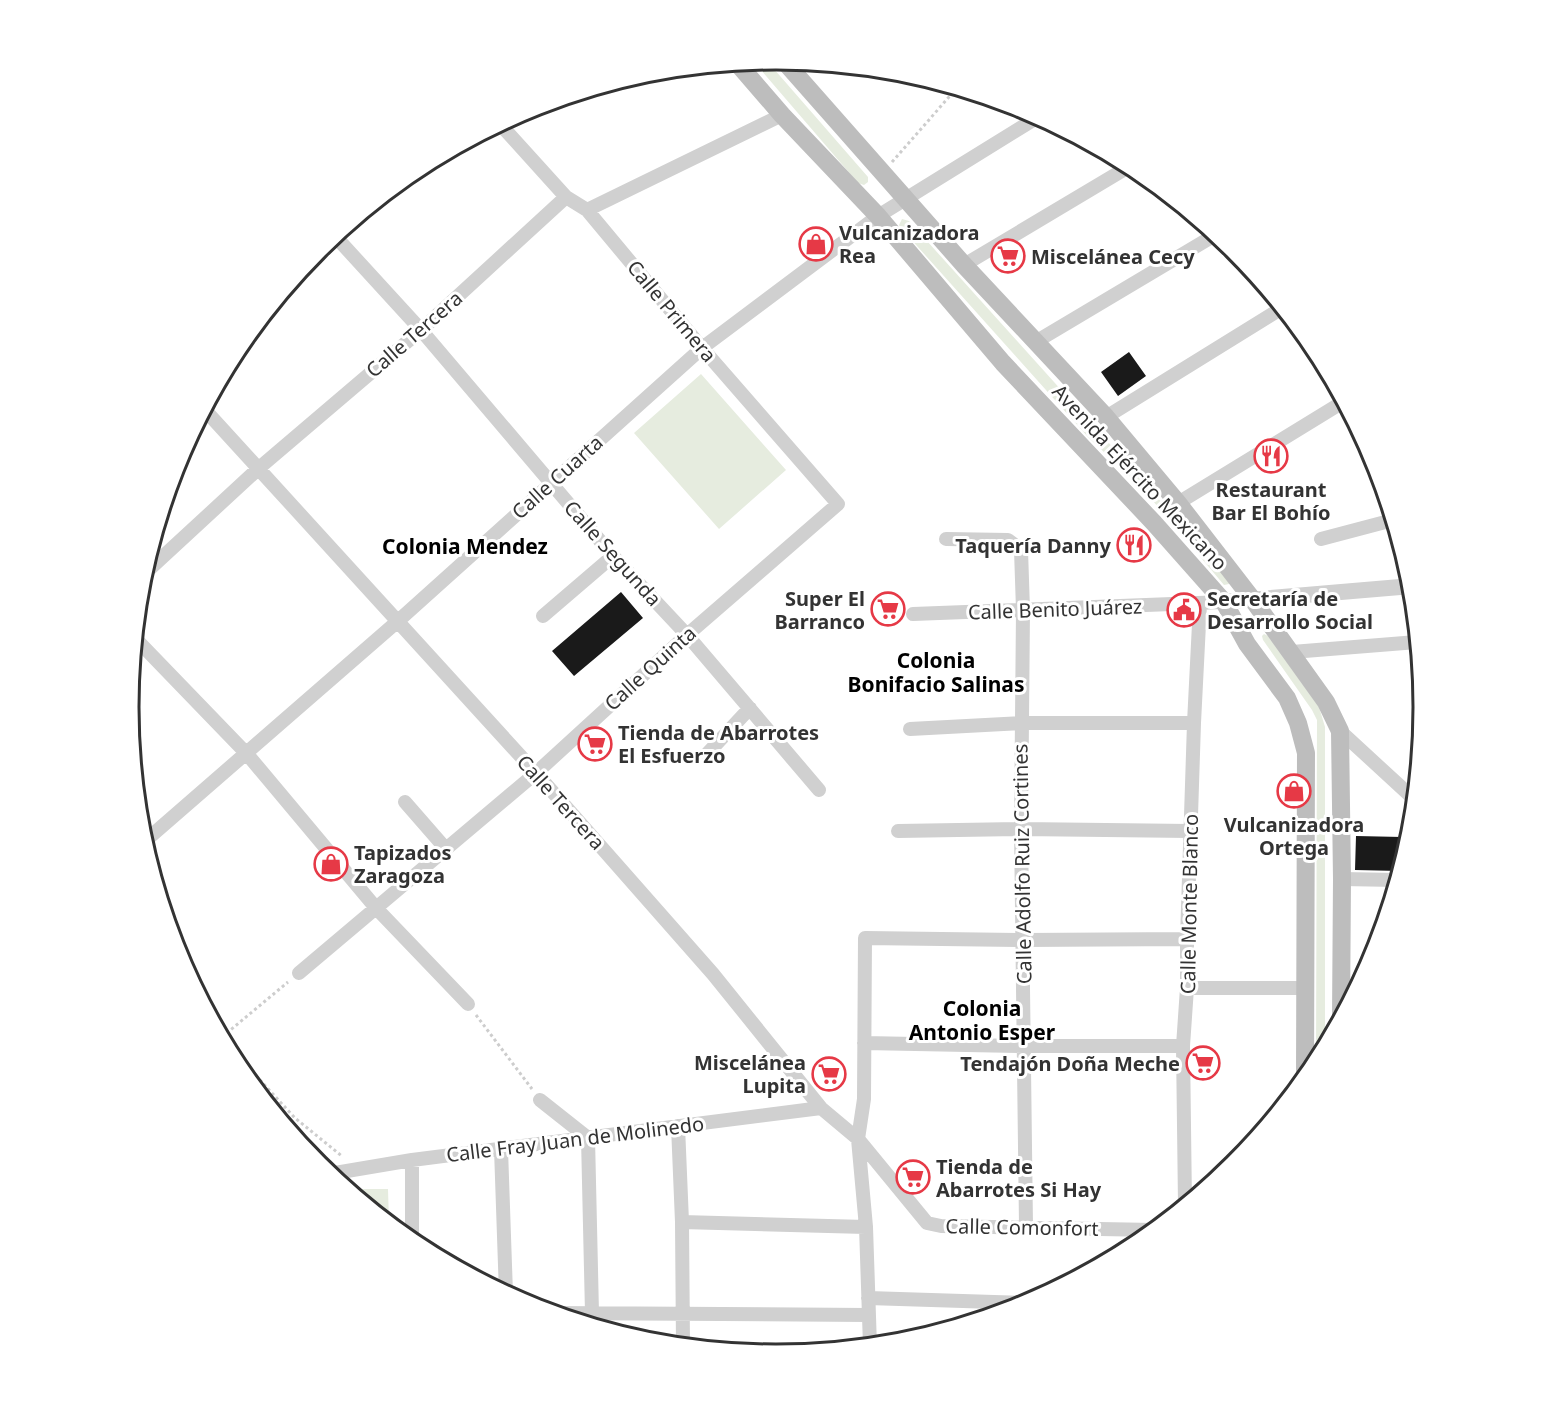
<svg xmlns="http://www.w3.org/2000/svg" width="1552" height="1415" viewBox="0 0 1552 1415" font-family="'Noto Sans',sans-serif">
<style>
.green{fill:#e6ecdf}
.building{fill:#1a1a1a}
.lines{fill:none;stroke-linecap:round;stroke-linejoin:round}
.path{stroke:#cdcdcd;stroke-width:3;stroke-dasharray:3 3;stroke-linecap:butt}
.minor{stroke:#d0d0d0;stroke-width:14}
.tertiary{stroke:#d0d0d0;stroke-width:16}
.secondary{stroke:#bdbdbd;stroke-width:18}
.labels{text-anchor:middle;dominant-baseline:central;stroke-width:6;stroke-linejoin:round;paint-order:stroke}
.poi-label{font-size:20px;font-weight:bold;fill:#333;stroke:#fff;text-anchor:start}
.street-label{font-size:20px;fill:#333;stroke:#fff}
.neighbourhood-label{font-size:21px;font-weight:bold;fill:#000;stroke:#fff}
.rim{fill:none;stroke:#333;stroke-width:3}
</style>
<rect width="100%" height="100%" fill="#fff"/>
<!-- green -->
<path class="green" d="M767,61L868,177V182L864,185L858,183L754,62Z
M902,219L909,221L1144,482L1230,581L1229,584L1224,585L1142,488L1088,437L900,227L899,225Z
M701,374L786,470L719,529L634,433Z
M1264,634L1268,636L1319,707L1325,727V1047L1316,1063L1317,720L1312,710L1263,640L1262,636Z
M348,1189H388L389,1223Z"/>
<!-- building -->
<path class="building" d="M1129,352L1146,376L1118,396L1101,372Z
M621,592L643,618L574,676L552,651Z
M1356,836L1402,837L1400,871L1355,870Z"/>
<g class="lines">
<!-- path -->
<path class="path" d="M892,162L956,89
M476,1015L532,1089
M222,1037L288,982
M223,1040L295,1118L343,1157"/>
<!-- minor -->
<path class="minor" d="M587,210L782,115
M335,236L421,330L613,556L687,635L819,790
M964,265L1130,166
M1037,341L1215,235
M205,410L536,773L713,974L821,1108L858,1139L927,1223L941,1226L1155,1230
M1106,417L1282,308
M1178,503L1343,402
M946,539L1008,540L1021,550L1023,610L1021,829L1026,1226
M1321,539L1393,520
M143,575L259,468L421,330L566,197
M913,614L1224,602
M543,616L613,556
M135,638L247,754L376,908L468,1004
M1292,652L1417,642
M910,729L1021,723H1194
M1340,731L1414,799
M707,754L750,708
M405,802L446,849
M898,831L1021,829L1190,831
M144,842L398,621L702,348L878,216L1038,117
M1342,879L1397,880
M299,973L536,773L687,635L838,504L702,348L587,210L566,197L500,124
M1342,986L1357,987
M1187,988H1305
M864,1043L1023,1046H1183
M540,1100L588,1138L592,1313
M678,1126L682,1222L683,1346
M501,1149L506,1294
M412,1160V1243
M329,1174L412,1160L821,1108
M1185,1205L1183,1046L1187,988V939L1194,723L1200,604
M682,1222L866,1227
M868,1298L1029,1303
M551,1313L868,1315
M870,1346L866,1227L858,1139L864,1099L865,938L1024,940L1187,939"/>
<!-- tertiary -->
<path class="tertiary" d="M1224,602L1412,586"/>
<!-- secondary -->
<path class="secondary" d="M784,61L964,265L1106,417L1178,503L1253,600L1326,702L1340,731L1342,879L1341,1018
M738,64L782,115L878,216L1003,363L1154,523L1224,602L1247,644L1287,698L1298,723L1306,753L1305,1079"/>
</g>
<!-- icons -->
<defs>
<g id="shop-ring" transform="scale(1.725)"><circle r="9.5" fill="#fff" stroke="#e63946" stroke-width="1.5"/><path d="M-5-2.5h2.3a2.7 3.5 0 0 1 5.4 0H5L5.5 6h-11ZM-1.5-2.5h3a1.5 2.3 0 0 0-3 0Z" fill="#e63946"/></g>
<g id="supermarket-ring" transform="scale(1.725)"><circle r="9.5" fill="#fff" stroke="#e63946" stroke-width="1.5"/><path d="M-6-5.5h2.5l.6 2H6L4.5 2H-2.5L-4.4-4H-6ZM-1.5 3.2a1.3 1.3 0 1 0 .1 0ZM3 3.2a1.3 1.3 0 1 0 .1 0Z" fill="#e63946"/></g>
<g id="restaurant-ring" transform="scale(1.725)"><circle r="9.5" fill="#fff" stroke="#e63946" stroke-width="1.5"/><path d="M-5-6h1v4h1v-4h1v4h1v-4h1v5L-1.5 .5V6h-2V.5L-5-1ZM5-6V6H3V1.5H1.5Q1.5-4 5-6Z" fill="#e63946"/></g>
<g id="civic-ring" transform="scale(1.725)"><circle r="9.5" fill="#fff" stroke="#e63946" stroke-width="1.5"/><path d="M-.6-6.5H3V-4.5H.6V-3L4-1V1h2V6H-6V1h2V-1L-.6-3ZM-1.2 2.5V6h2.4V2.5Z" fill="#e63946"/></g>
</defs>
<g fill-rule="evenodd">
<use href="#shop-ring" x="816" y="244"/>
<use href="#supermarket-ring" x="1008" y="256"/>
<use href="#restaurant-ring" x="1271" y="456"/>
<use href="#restaurant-ring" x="1134" y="545"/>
<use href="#supermarket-ring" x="888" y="609"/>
<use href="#civic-ring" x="1184" y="610"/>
<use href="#supermarket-ring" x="595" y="744"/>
<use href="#shop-ring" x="1294" y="791"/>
<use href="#shop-ring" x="331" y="864"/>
<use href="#supermarket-ring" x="1203" y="1063"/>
<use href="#supermarket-ring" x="829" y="1074"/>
<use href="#supermarket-ring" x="913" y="1177"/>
</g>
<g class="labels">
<!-- poi labels -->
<g class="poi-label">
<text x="839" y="232">Vulcanizadora<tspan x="839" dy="23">Rea</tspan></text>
<text x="1031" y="256">Miscelánea Cecy</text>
<text x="1271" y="489" text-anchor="middle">Restaurant<tspan x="1271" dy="23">Bar El Bohío</tspan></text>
<text x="1111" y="545" text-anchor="end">Taquería Danny</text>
<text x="865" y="598" text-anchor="end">Super El<tspan x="865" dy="23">Barranco</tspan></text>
<text x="1207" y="598">Secretaría de<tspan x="1207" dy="23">Desarrollo Social</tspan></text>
<text x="618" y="732">Tienda de Abarrotes<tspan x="618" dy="23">El Esfuerzo</tspan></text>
<text x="1294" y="824" text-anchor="middle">Vulcanizadora<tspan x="1294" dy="23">Ortega</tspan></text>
<text x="354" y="852">Tapizados<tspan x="354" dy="23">Zaragoza</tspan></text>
<text x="806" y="1062" text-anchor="end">Miscelánea<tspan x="806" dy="23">Lupita</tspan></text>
<text x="1180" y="1063" text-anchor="end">Tendajón Doña Meche</text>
<text x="936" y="1166">Tienda de<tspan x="936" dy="23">Abarrotes Si Hay</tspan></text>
</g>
<!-- street labels -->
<g class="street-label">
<text transform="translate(672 311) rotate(50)">Calle Primera</text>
<text transform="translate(414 334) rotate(-41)">Calle Tercera</text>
<text transform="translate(557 477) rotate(-42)">Calle Cuarta</text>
<text transform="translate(1140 477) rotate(47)">Avenida Ejército Mexicano</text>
<text transform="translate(613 553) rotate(48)">Calle Segunda</text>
<text transform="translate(1055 609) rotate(-2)">Calle Benito Juárez</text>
<text transform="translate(650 668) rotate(-42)">Calle Quinta</text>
<text transform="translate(561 802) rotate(48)">Calle Tercera</text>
<text transform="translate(1022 864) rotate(-91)">Calle Adolfo Ruiz Cortines</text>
<text transform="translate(1189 904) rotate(-89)">Calle Monte Blanco</text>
<text transform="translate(575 1139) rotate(-7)">Calle Fray Juan de Molinedo</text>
<text transform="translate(1022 1227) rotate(1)">Calle Comonfort</text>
</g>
<!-- neighbourhood labels -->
<g class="neighbourhood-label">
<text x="465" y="546">Colonia Mendez</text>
<text x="936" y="660">Colonia<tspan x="936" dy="24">Bonifacio Salinas</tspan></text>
<text x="982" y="1008">Colonia<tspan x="982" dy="24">Antonio Esper</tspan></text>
</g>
</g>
<!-- crop -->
<path d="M0 0H1552V1415H0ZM139 707a637 637 0 1 1 1274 0a637 637 0 1 1-1274 0Z" fill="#fff" fill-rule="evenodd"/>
<path class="rim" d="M139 707a637 637 0 1 1 1274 0a637 637 0 1 1-1274 0Z"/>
</svg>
